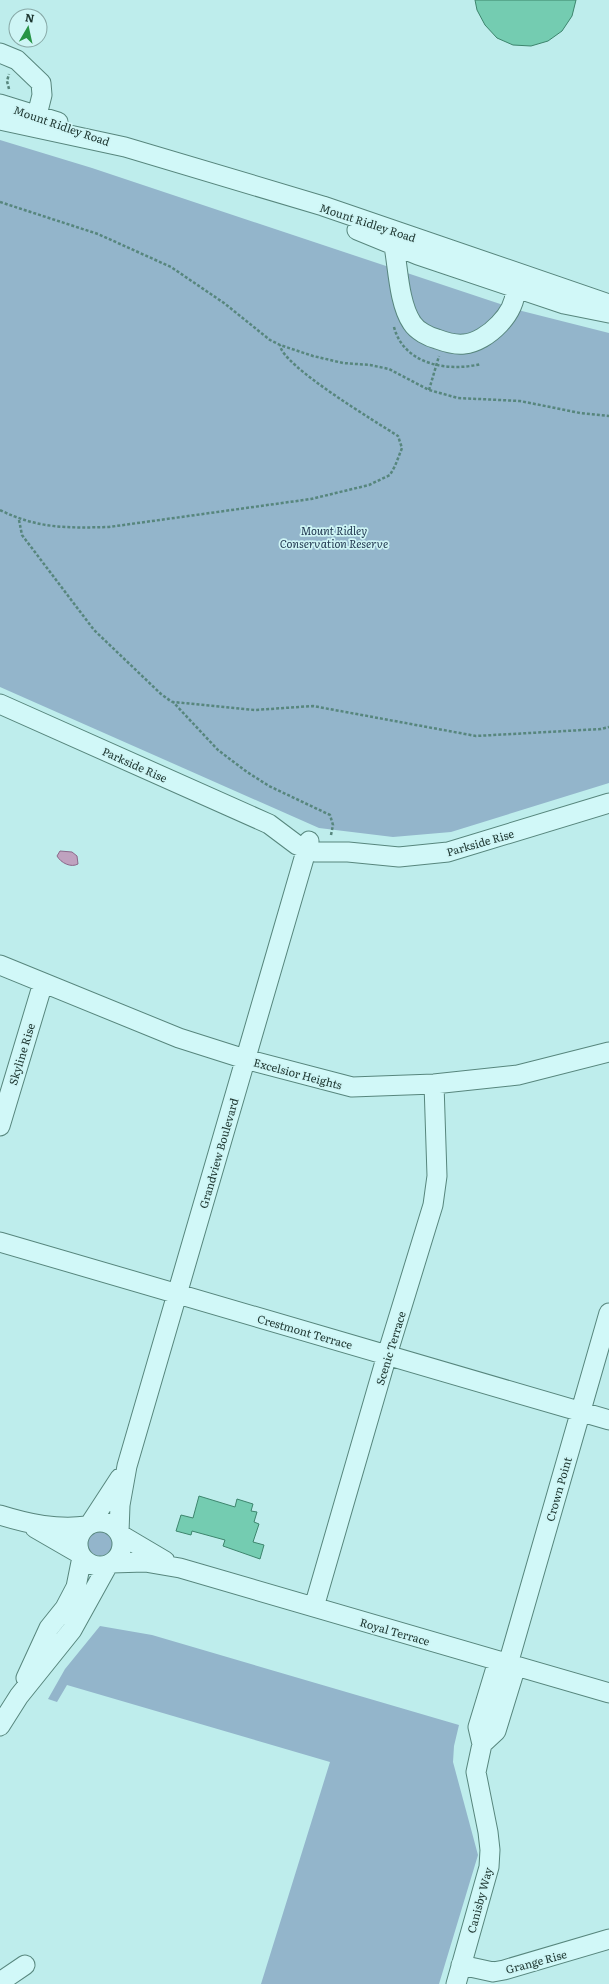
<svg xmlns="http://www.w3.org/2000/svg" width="609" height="1984" viewBox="0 0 609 1984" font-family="Literata,serif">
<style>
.green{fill:#93b5cb}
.water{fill:#bfa2bf;stroke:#8c698b}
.building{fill:#74ccb1;stroke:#3d856d}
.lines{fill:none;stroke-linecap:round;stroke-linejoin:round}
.minor-casing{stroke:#57867d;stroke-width:21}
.path{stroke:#57867d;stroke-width:2.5;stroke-dasharray:3 2;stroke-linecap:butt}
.minor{stroke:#d1f8f8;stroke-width:19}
.labels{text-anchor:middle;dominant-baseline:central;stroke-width:3.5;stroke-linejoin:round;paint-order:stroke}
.street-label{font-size:11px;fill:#1c352f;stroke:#cef5f5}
.park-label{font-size:11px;font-style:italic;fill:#223851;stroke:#cef5f5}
</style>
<rect width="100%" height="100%" fill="#beedec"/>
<!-- green -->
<path class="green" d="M0,140L92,168L518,310L609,333V783L451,832L393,837L319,828L0,687Z
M88 1544a12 12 0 1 1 24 0a12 12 0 1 1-24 0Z
M100,1626L152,1635L459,1725L454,1746L453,1762L478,1855L439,1984H261L330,1762L67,1685L57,1702L48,1699L65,1669Z"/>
<!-- water -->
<path class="water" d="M60,851L72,852L77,856L78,864C71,868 61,863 57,856Z"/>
<!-- building -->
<path class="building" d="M475,0H576L572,16L562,31L548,41L531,46L513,45L497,38L485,25L477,10Z
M199,1496L235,1507L237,1499L253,1504L251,1511L257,1512L254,1522L259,1524L253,1542L264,1545L260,1559L223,1546L225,1540L192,1531L191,1535L176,1531L181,1515L193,1518Z"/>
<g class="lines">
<!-- minor casing -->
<g class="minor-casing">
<path id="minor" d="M0,53L17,60L41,83L42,95L37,115
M0,104L58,122
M0,120L125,147L323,206L609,304
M357,230L418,255L564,304L609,313
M394,246C398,268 399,304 412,323C417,331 429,337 437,339C445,342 455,345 464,344C487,342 518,312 515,287C514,284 511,279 510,276
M0,704L269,824L297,845L315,852H348L399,857L448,852L609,803
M0,965L179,1038L245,1059L352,1087L434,1084L518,1075L609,1052
M0,1126L43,983
M0,1242L609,1420
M0,1515C29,1524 57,1530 87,1526
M78 1544a22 22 0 1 1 44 0a22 22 0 1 1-44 0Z
M90,1524L120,1478
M35,1528L80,1554
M119,1532L120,1505L127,1466L309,841
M121,1535L165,1561
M111,1563L145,1562L180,1568L609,1693
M314,1607L387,1355L433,1205L437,1176L434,1084
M508,1664L609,1313
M26,1678L49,1628L65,1608L76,1587L82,1557
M0,1726L19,1696L72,1630L108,1565
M482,1744L496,1731L516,1666
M461,1965L493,1972L504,1970L609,1939
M0,1982L25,1965
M456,1984L489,1867L490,1850L488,1832L476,1772L482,1744L478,1727L498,1661"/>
</g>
<!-- path -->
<path class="path" d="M9,89L7,81L9,74
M0,202L98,234L171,267L224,303L270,340L280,345L313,356L343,363L370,365L389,369L429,390L458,398L520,401L580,413L609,416
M394,327C404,365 448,372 481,364
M429,390L439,356
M0,510C38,529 68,528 109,527L311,499L369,485L390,475L395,466L402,448L398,436C378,423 282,366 280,345
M19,520L22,535L94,630L161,694L172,702
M331,835L333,825L330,815L269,786L247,772L218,750L173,702L255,710L313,706L476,736L601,729L609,727"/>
<!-- minor -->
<use href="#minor" class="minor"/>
</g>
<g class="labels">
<!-- street labels -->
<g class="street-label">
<text transform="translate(62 125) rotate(19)">Mount Ridley Road</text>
<text transform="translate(368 222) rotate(18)">Mount Ridley Road</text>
<text transform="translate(135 764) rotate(24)">Parkside Rise</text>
<text transform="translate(480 842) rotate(-16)">Parkside Rise</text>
<text transform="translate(21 1054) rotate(-73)">Skyline Rise</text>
<text transform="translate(298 1073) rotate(15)">Excelsior Heights</text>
<text transform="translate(218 1153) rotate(-74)">Grandview Boulevard</text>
<text transform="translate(305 1331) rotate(16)">Crestmont Terrace</text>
<text transform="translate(390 1348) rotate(-73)">Scenic Terrace</text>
<text transform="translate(558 1489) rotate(-74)">Crown Point</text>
<text transform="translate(395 1631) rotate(16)">Royal Terrace</text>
<text transform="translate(479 1900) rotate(-75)">Canisby Way</text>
<text transform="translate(536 1961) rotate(-15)">Grange Rise</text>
</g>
<!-- park labels -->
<g class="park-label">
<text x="334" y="530">Mount Ridley<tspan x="334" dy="13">Conservation Reserve</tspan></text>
</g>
</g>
<!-- north arrow -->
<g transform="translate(28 28) rotate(9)"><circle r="19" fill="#cef5f5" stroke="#87a8a6"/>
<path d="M0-3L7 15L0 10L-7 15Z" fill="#279445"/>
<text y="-6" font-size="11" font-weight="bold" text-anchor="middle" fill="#1c352f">N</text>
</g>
</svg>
